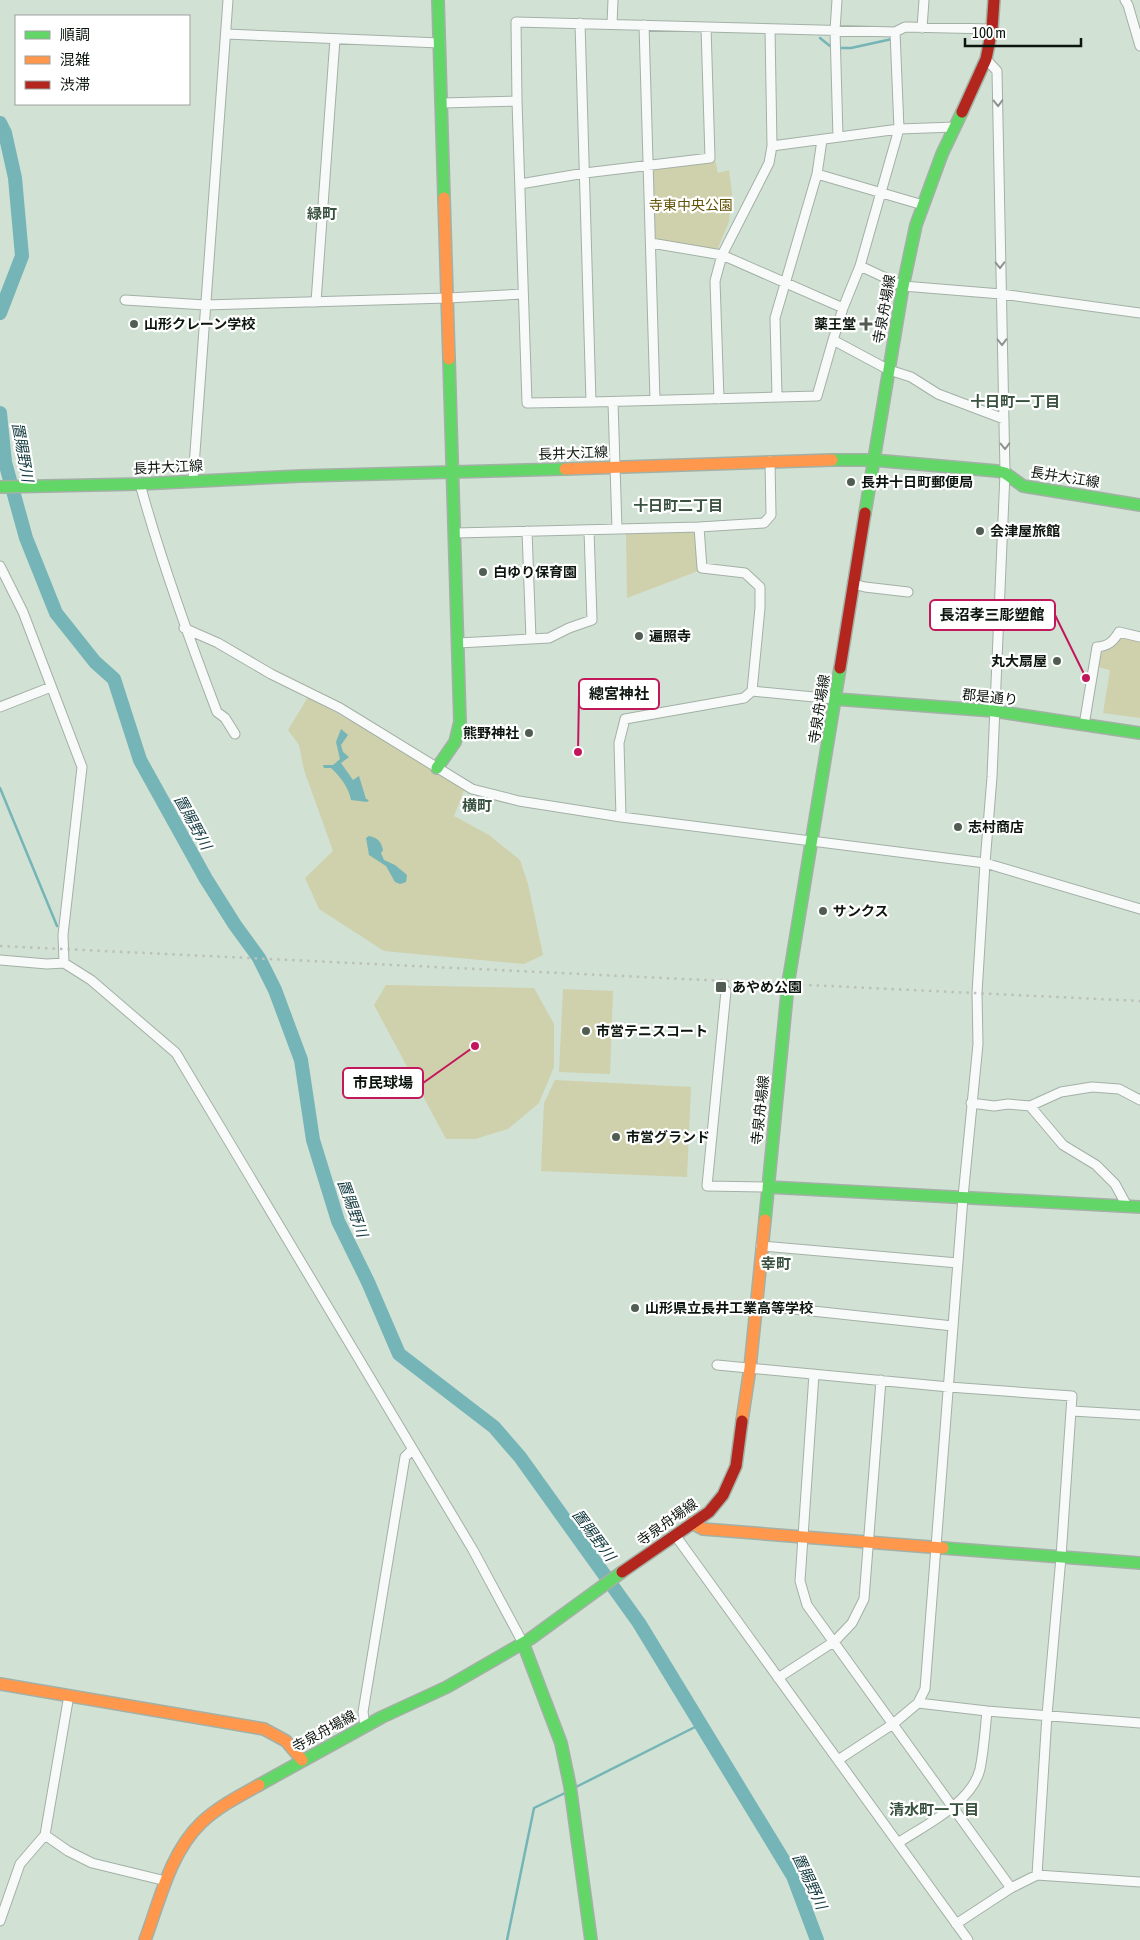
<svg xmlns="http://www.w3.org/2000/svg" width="1140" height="1940" viewBox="0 0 1140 1940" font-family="'Asap Condensed','Noto Sans JP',sans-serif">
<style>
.green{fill:#cfd0ac}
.water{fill:#75b5b7}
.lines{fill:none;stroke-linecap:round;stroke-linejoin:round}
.stream{stroke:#75b5b7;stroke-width:2.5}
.river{stroke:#75b5b7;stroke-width:14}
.street-casing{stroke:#a3b0a6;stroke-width:11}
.fast-casing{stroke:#a3b0a6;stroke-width:14}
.slow-casing{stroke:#a3b0a6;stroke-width:14}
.jam-casing{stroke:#a3b0a6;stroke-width:14}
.street{stroke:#f8faf9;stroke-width:9}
.fast{stroke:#63d668;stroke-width:11}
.slow{stroke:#ff974d;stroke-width:11}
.jam{stroke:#b3261e;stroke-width:11}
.rail{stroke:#bcc0bc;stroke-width:2.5;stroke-dasharray:2.5 5;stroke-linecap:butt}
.oneway{stroke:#8e938f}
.poi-dot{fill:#515d53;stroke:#fff;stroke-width:2}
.labels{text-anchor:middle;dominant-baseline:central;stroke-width:4.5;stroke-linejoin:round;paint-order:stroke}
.park-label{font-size:14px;fill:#615405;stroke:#fff}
.street-label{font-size:14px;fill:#0c160e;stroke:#fff}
.poi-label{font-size:14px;font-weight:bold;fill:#0c160e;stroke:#fff;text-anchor:start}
.neighbourhood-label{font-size:15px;font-weight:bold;fill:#3a5240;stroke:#fff}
.water-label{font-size:15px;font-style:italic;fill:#10383d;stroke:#fff}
.leader{fill:none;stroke:#c2185b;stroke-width:2}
.callout-dot{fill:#c2185b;stroke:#fff;stroke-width:2}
.callout{fill:#fff;stroke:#c2185b;stroke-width:2}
.callout-label{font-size:15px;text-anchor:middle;font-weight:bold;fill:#0c160e}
</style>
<rect width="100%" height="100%" fill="#d1e1d4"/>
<!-- green -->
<path class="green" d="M715,160L718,173L729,170L732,193L729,222L717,250L652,238L650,169Z
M695,532L698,571L627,598L626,533Z
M1121,637L1140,641V718L1103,713L1110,670L1097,667L1099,654L1112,647Z
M308,697L360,726L464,790L454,816L489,835L520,860L528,884L543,955L524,964L384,951L319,909L305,878L333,851L304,770L299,745L288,730Z
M386,985L534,988L554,1024V1067L539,1103L508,1129L475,1139H446L374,1005Z
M563,989L613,991L610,1074L559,1072Z
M555,1080L691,1087L687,1177L541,1171L544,1103Z"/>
<!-- water -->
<path class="water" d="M341,729L348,735L341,745L343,752L349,757L341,763L353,780L359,776L366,799L369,800L367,802L351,800C349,788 340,776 331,768H324L323,765H333L340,759L336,742Z
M369,836C378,838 381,841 383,850L381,853L384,860L395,865L407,875L406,882L400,884L395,882L386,866L369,855L366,838Z"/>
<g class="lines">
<!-- stream -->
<path class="stream" d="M820,38L830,46
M838,48H851L892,39
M0,788L57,926
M574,1788L701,1724
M507,1940L534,1808L567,1792"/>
<!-- river -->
<path class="river" d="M0,123L5,133L15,178L22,256L0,313
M0,413L5,462L26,538L56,613L95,662L114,679L140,760L206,879L235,925L259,958L275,990L301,1060L313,1140L338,1221L368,1282L399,1354L494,1427L520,1457L639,1623L793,1876L817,1940"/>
<!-- street casing -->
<g class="street-casing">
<path id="street" d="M837,0L835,30L838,137
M1125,0L1128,5L1140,46
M580,23L591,402L817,396L833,340
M612,24L613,0
M644,25L655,400
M922,28L924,0
M226,34L440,43
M442,103L517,101
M772,146L899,129L955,127
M817,174L923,205
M520,184L585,173L710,158L706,27
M651,243L722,255L843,308L833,340L889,370L911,377L938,394L1004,419
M860,266L899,129L895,32
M125,300L205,305L448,298L523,294
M316,302L335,39
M843,308L860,266L903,286L1001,294L1140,313
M777,396L775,318L817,174L822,140
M719,399L715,281L722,255L769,163L772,146L770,29
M591,402L527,403L517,101L516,22L895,32L905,27L992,29
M613,402L617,529
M193,480L228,0
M140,484C161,561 188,636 217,712L225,718L235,734
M527,531L531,639
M454,533L699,527L764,523L771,515L770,461
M0,566L23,612L82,767L63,935L64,963
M854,584L865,587L908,592
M184,628L218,643L271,674L340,708L472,789L519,801L621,817L985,863L1140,909
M458,643L549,638L569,628L592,620L589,530
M752,691L835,699
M0,707L51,687
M1084,725L1097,647C1108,646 1113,642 1119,632L1140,637
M621,817L619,743L625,719L744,698L752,691L760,608V587L745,573L702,568L699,527
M0,960L47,964L64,963L91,980L176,1053L473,1550L523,1643
M726,991L707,1186L768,1187
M971,1103L994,1106L1008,1104L1030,1106L1061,1092L1092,1087L1119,1089L1140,1100
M1030,1106L1063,1145L1096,1165L1115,1184L1127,1206
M761,1246L958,1263
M756,1305L953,1326
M717,1365L949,1387L1072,1396L1061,1557L1047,1715L1037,1875
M814,1374L800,1581L807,1605L1011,1888
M1072,1411L1140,1415
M675,1535L968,1940
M778,1678L835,1641L852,1623L864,1599L881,1380
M918,1703L987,1711L1140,1723
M365,1726L363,1712L405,1457L412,1450
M838,1760L893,1724L918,1703L925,1689L963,1197L978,1044L977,993L985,863L992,777L1005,473L997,71L986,59
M45,1835L68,1851L92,1863L166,1881
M898,1843C925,1825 972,1803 980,1769C984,1750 985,1730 987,1711
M0,1921L20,1864L45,1835L69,1695
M956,1924L1011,1888L1037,1875L1140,1882"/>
</g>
<!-- fast casing -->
<g class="fast-casing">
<path id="fast" d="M438,0L444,198
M832,460H873L997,471L1005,473L1023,486L1140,505
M0,487L140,484L301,476L565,469
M865,513L903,286L916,225L942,154L962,112
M835,699L994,711L1140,733
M437,768L455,742L460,722L449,359
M768,1187L1140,1207
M765,1220L788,984L840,668
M943,1548L1140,1563
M523,1643L561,1743L570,1786L591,1940
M259,1785L382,1717L447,1687L530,1639L622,1572"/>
</g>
<!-- slow casing -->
<g class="slow-casing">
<path id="slow" d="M444,198L449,359
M565,469L832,460
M742,1421L750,1368L765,1220
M692,1523L703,1529L943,1548
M0,1684L264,1729L286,1741L302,1760
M145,1940C160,1900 170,1853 201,1823C218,1807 239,1796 259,1785"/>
</g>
<!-- jam casing -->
<g class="jam-casing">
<path id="jam" d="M962,112L986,59L992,29L994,0
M840,668L865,513
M622,1572L709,1512L723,1495L736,1466L742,1421"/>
</g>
<!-- street -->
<use href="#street" class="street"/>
<!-- fast -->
<use href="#fast" class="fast"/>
<!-- slow -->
<use href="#slow" class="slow"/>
<!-- jam -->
<use href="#jam" class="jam"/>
<!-- rail -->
<path class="rail" d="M0,946L1140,1001"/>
</g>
<!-- one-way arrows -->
<defs><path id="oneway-chevron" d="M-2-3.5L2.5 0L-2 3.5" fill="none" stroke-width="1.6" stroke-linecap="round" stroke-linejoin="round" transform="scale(1.25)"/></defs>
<g class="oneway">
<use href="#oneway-chevron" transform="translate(998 103) rotate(89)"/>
<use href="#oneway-chevron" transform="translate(1000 265) rotate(89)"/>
<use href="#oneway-chevron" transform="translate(1002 342) rotate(89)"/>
<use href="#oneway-chevron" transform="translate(1005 446) rotate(89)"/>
</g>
<!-- markers -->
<g class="poi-dot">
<circle cx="134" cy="324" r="5"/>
<path d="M863.5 316.5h5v5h5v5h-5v5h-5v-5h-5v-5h5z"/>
<circle cx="851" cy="482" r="5"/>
<circle cx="980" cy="531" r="5"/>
<circle cx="483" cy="572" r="5"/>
<circle cx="639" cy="636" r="5"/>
<circle cx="1057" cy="661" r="5"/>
<circle cx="529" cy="733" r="5"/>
<circle cx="958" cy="827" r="5"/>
<circle cx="823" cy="911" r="5"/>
<rect x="715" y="981" width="12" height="12" rx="2.5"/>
<circle cx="586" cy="1031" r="5"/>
<circle cx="616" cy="1137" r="5"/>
<circle cx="635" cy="1308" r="5"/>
</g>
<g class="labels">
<!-- park labels -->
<g class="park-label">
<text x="691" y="205">寺東中央公園</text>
</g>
<!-- street labels -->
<g class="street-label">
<text transform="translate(884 309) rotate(-80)">寺泉舟場線</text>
<text transform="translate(573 453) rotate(-2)">長井大江線</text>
<text transform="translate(168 467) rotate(-3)">長井大江線</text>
<text transform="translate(1065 477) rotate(9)">長井大江線</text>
<text transform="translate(990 697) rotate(6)">郡是通り</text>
<text transform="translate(819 709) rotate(-81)">寺泉舟場線</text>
<text transform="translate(760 1110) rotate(-84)">寺泉舟場線</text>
<text transform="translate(667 1522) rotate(-35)">寺泉舟場線</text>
<text transform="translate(324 1731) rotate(-29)">寺泉舟場線</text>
</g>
<!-- poi labels -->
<g class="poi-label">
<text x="144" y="324">山形クレーン学校</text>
<text x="856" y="324" text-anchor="end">薬王堂</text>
<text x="861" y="482">長井十日町郵便局</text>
<text x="990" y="531">会津屋旅館</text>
<text x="493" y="572">白ゆり保育園</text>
<text x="649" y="636">遍照寺</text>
<text x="1047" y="661" text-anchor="end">丸大扇屋</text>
<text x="519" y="733" text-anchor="end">熊野神社</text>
<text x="968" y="827">志村商店</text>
<text x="833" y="911">サンクス</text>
<text x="732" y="987">あやめ公園</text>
<text x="596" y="1031">市営テニスコート</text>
<text x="626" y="1137">市営グランド</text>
<text x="645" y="1308">山形県立長井工業高等学校</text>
</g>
<!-- neighbourhood labels -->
<g class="neighbourhood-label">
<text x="322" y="213">緑町</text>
<text x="1015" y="401">十日町一丁目</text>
<text x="678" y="505">十日町二丁目</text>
<text x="477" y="805">横町</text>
<text x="776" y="1263">幸町</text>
<text x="934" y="1809">清水町一丁目</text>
</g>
<!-- water labels -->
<g class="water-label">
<text transform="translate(23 452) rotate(80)">置賜野川</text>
<text transform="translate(193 822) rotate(61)">置賜野川</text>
<text transform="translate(353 1208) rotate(70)">置賜野川</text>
<text transform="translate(594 1535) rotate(53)">置賜野川</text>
<text transform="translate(810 1881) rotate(65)">置賜野川</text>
</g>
</g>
<!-- callouts -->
<path class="leader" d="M1086 678L1055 615M578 752L579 694M475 1046L423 1083"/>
<g class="callout-dot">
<circle cx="1086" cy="678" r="5"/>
<circle cx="578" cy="752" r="5"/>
<circle cx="475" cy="1046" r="5"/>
</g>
<g class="callout">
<rect x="930" y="600" width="125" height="30" rx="5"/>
<rect x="579" y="679" width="80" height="30" rx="5"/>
<rect x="343" y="1068" width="80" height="30" rx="5"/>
</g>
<g class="callout-label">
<text x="992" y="620">長沼孝三彫塑館</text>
<text x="619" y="699">總宮神社</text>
<text x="383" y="1088">市民球場</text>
</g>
<!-- legend -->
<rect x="15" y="15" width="175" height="90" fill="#ffffff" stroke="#9ea29f"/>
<rect x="25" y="31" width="25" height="8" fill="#63d668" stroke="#9ea29f"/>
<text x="60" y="40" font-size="15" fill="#0c160e">順調</text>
<rect x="25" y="56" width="25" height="8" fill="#ff974d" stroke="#9ea29f"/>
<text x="60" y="65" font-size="15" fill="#0c160e">混雑</text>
<rect x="25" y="81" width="25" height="8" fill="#b3261e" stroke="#9ea29f"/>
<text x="60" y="90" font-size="15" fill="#0c160e">渋滞</text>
<!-- scale -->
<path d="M965 38v8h116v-8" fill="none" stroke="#0c160e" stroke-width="2.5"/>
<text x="972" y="38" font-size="15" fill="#0c160e" stroke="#ffffff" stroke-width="4" paint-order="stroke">100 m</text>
</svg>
